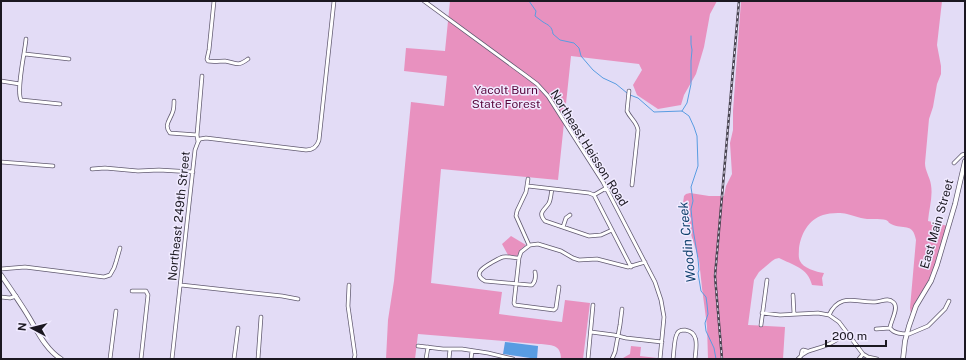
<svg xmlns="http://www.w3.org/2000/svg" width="966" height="360" viewBox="0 0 966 360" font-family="'Public Sans',sans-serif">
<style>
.green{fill:#e891bf}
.water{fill:#599ce2}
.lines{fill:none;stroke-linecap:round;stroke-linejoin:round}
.stream{stroke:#599ce2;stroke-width:1}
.minor-casing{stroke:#615a70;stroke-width:4.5}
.major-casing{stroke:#615a70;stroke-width:5.5}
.minor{stroke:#fff;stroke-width:3}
.major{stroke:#fff;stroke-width:4}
.rail-casing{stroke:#46424e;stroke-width:2.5}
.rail{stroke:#f0eaff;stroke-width:1;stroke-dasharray:3;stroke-linecap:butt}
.labels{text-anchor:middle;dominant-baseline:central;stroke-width:3;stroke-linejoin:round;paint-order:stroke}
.park-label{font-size:12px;fill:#59073d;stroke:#f0eaff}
.street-label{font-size:12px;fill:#1b1821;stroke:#f0eaff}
.water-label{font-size:13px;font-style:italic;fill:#0f406d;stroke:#f0eaff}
</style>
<rect width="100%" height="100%" fill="#e3dcf6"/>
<!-- green -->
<path class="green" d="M450,1H717L710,14L704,47L696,74L684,95L681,105L658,109L637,95L633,85L642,70L639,64L571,56L558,180L441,169L431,283L502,292L499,314L562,322L565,300L590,303L583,359H561C561,344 551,345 539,344L418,334L415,359H386L388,320L394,281L411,102L444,106L447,76L404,71L406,48L445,51Z
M741,1H942L937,45L941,66V74L937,84L933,107L929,119L925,163C925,171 930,177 931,185C933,197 929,209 928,221L948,226L939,256L930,280L911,314L910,308L916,240C913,222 903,230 891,224C887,222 890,222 886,220C880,218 868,220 861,218C856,217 852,215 847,214C840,212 829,213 823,215C808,220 801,234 799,248C799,252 798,257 800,261C803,268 816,272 824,273L822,278L823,286L812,285C808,268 793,265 779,258L775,259L772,261L759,272L754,280L748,325L785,327L783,359H708L707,326L702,288L699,260L686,218L683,203L684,196L686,194L690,193L709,196H724L726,186L732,174L730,143L733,130V111Z
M511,236L526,245L521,249L517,256L508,255L502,244Z
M631,346L641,347L640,356L657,358V359H622L623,358L630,354Z"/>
<!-- water -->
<path class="water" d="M505,342L538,346L537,359L503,354Z"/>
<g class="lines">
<!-- stream -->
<path class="stream" d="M529,1L536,11L535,16C538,18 540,20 543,22C548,25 552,26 553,34L560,40L574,43L579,48L581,56L593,70L603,78L616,84L627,93
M630,95L638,98L654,112L682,111L689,116L694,127L697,136L698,166L691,187L693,201L691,209L693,229L698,259L699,270L698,273L701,291L706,297L707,304L708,314L705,323L706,331L714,348L716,359
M682,111L687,103L691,84V61L692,50L691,44V36"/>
<!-- minor casing -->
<g class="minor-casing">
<path id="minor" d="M214,1L209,50L207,59L208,61C214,62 220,61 225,61C237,63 237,67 248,59
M424,1L525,75L537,84L548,96L603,182L655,282L661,300L664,317L660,359
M26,39C25,52 16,90 21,100L60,104
M25,54L69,59
M1,81L20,84
M629,91L627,111C630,118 637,122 638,130L632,185
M174,101C174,104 174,108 173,111C171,119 163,125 170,133L197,135
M198,142L200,139L206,138L306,150C313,150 317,147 319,140L334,1
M1,162L53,166
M954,163L962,155L965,154
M92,169L105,168L138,171L159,170L193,172
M528,179L526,192L517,211L516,216L529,245
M528,186L589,193L594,195L606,188
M552,189C551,193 551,199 549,203C545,210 537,212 545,221L589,236L601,235L612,230
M594,195L631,267
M563,227L566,218L570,215
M519,258C514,258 508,256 503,257C499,258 495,261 491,263C484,267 472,274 485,281L530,285H532C536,281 536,277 535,272
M1,269L25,267L81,274L104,277L110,275L114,268L116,262L120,248
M181,285L282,296L298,299
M349,285L348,306L355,355L354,359
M559,287L556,308L554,310L515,305L514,303L519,258L521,252L526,248L530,245L538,244L561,251L573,258L579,260L597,259L628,267L645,262
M132,291H146L148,295L141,359
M793,295L794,314
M1,297L10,298L16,296
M762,313L780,315L818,313L829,315L839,322L863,354L868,357L877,359
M829,315C840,292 856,303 875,302C881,302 888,297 893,302C900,307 890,322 890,328
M761,325L767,280
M890,328C894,334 903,334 909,334L928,326L945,309L949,301
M876,329L890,328
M591,332L614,335L626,338L662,342
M418,346L443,349H462L488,353L513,359
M801,356L802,351L803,350L807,351
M110,359L116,311
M172,359L195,150L198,142L197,135L202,76
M234,359L238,328
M258,359L261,317
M426,359L428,347
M449,359L450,349
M471,359L472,351
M588,359L593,305
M612,359L615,352L620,325L622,309
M673,359C674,353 674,338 677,334C678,330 682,330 685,330C700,332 696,348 695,359
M798,359C806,349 816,350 827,345C834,342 840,338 847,333
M859,359L863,354"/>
</g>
<!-- major casing -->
<g class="major-casing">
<path id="major" d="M1,275C10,288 19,301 27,314C37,330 45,349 61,359
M903,359L905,341L909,326L916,306L931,281L937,265L955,204L965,161"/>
</g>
<!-- minor -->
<use href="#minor" class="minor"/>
<!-- major -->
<use href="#major" class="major"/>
<!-- rail casing -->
<g class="rail-casing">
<path id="rail" d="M722,359L715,276L739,1"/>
</g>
<!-- rail -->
<use href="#rail" class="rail"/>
</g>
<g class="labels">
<!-- park labels -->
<g class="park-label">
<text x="506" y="90">Yacolt Burn<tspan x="506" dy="14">State Forest</tspan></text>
</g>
<!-- street labels -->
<g class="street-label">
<text transform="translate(589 148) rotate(58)">Northeast Heisson Road</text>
<text transform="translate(179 216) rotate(-84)">Northeast 249th Street</text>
<text transform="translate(937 224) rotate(-74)">East Main Street</text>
</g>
<!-- water labels -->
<g class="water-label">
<text transform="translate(687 242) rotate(-96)">Woodin Creek</text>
</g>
</g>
<!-- border -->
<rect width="966" height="360" fill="none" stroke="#1b1821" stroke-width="4"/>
<!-- north arrow -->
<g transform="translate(32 328) rotate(277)" stroke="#f0eaff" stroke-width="3" paint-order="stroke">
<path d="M0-3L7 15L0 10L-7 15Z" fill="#1b1821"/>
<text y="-6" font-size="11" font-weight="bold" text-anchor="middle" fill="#1b1821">N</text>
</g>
<!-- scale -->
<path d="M826 340v6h60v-6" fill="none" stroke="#1b1821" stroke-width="2"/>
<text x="832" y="340" font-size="12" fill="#1b1821" stroke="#f0eaff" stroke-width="3" paint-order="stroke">200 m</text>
</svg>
